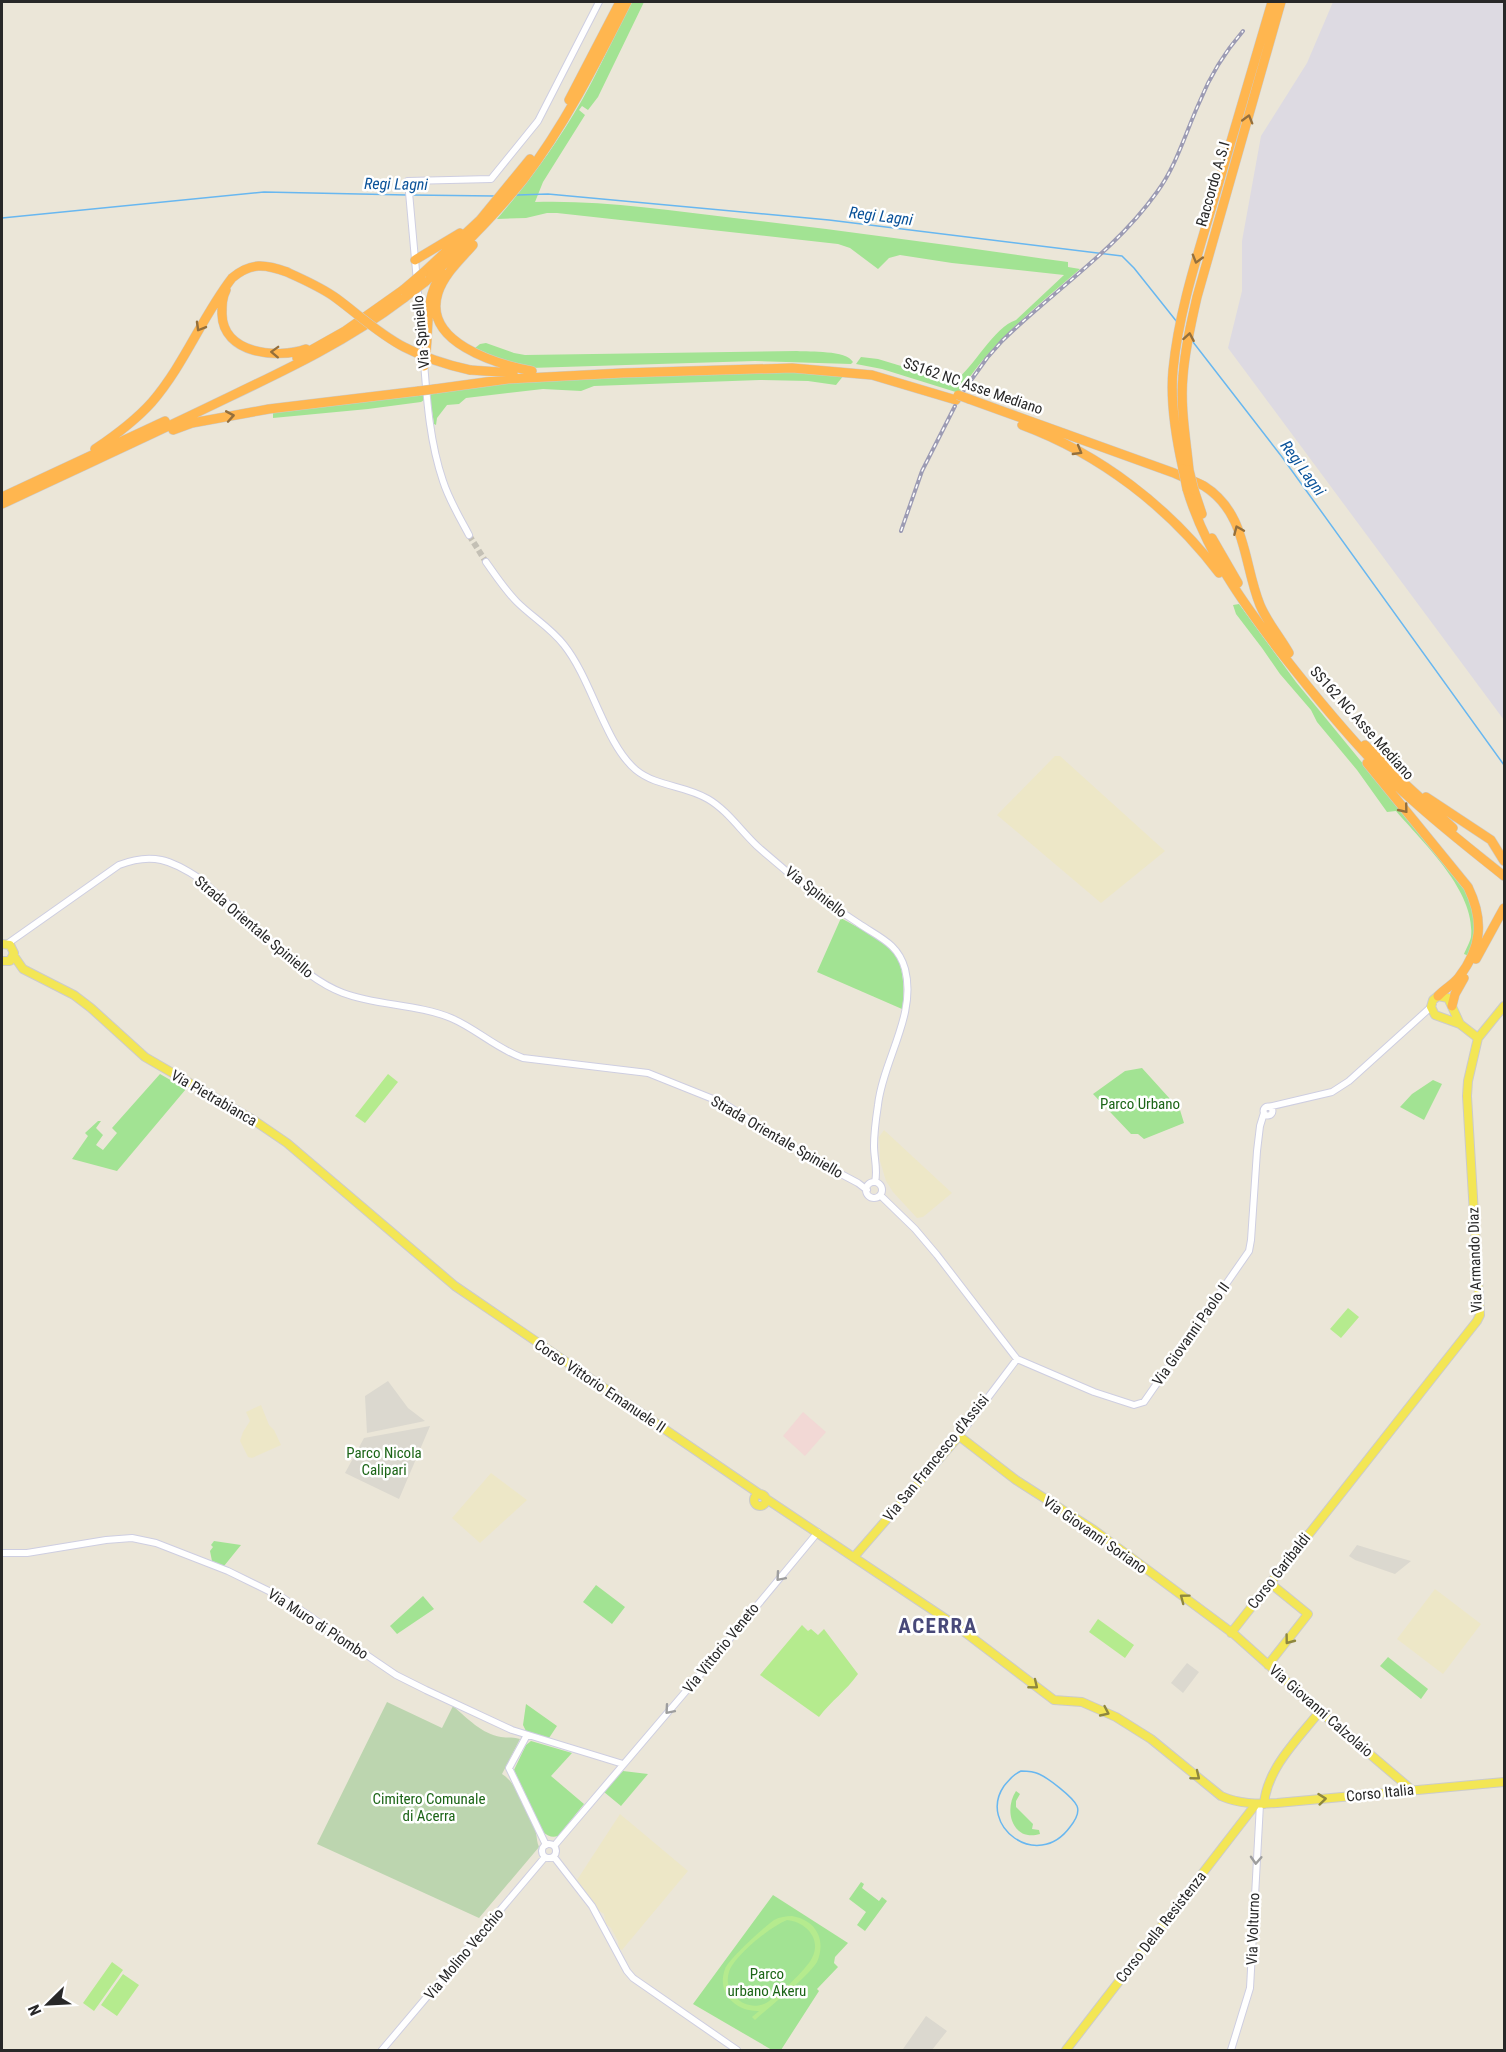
<svg xmlns="http://www.w3.org/2000/svg" width="1506" height="2052" viewBox="0 0 1506 2052" font-family="'Roboto Condensed',sans-serif">
<style>
.industrial{fill:#dddae2}
.education{fill:#ede7c7}
.medical{fill:#f2d8d5}
.green{fill:#a2e393}
.cemetery{fill:#bcd5af}
.pitch{fill:#b5eb8e;fill-rule:evenodd}
.plaza{fill:#dbd8cf}
.lines{fill:none;stroke-linecap:round;stroke-linejoin:round}
.stream{stroke:#68b7f0;stroke-width:1.5}
.minor-tunnel{stroke:#c4c0b5;stroke-width:6;stroke-dasharray:6 3;stroke-linecap:butt}
.minor-casing{stroke:#cecee1;stroke-width:8}
.major-casing{stroke:#cbcbcb;stroke-width:10}
.highway-casing{stroke:#cbcbcb;stroke-width:10}
.minor{stroke:#fff;stroke-width:6}
.major{stroke:#f3e655;stroke-width:8}
.highway{stroke:#ffb64f;stroke-width:9}
.rail-casing{stroke:#9c9bb3;stroke-width:4}
.rail{stroke:#fff;stroke-width:1.5;stroke-dasharray:4.5;stroke-linecap:butt}
.highway-bridge-casing{stroke:#cbcbcb;stroke-width:10;stroke-linecap:butt}
.highway-bridge{stroke:#ffb64f;stroke-width:9}
.oneway{stroke:#946f3c}
.oneway2{stroke:#9e9e9e}
.oneway3{stroke:#8e873e}
.labels{text-anchor:middle;dominant-baseline:central;stroke-width:5;stroke-linejoin:round;paint-order:stroke}
.street-label{font-size:15px;fill:#282828;stroke:#fff}
.park-label{font-size:15px;fill:#1c6517;stroke:#fff}
.water-label{font-size:16px;font-style:italic;fill:#0a5299;stroke:#fff}
.district-label{font-size:21px;font-weight:bold;letter-spacing:1.5px;fill:#484979;stroke:#fff}
</style>
<rect width="100%" height="100%" fill="#ebe6d8"/>
<!-- industrial -->
<path class="industrial" d="M1333,2H1504V720L1228,348L1242,291V241L1261,136L1307,63Z"/>
<!-- education -->
<path class="education" d="M1055,756H1060L1165,851L1101,903L997,815Z
M884,1130L952,1193L923,1217L917,1218L893,1192L886,1181L880,1161V1147L879,1137Z
M261,1405L269,1425L274,1430L281,1445L252,1458L248,1457L240,1441L243,1432L250,1421L246,1412Z
M491,1473L527,1500L480,1543L452,1518Z
M1435,1589L1481,1624L1443,1674L1397,1639Z
M620,1814L688,1871L622,1950L619,1949L618,1941L611,1928L606,1924L604,1914L598,1910L577,1880Z"/>
<!-- medical -->
<path class="medical" d="M803,1412L826,1432L805,1456L783,1436Z"/>
<!-- green -->
<path class="green" d="M632,2H644L598,97L588,110L582,106L579,110L585,115L543,182L535,202C601,200 668,210 734,218C846,231 956,246 1068,262V267L1080,269C1036,307 990,343 959,393L882,369L856,364L861,357L878,359L954,382C974,367 994,327 1016,320L1064,275L952,263L900,255L889,258L878,269L850,248L838,244L557,213H547L526,218L497,219C529,182 558,142 582,100C600,68 615,34 632,2Z
M486,343L514,353L525,355L797,351C810,352 846,350 853,362L851,364L755,361L530,368L515,366L475,348L480,344Z
M781,371L844,375L836,385L808,381L760,380L594,386L581,391L543,389L466,398L459,404L447,405L437,418L436,425L434,424L429,391L529,380Z
M423,392L424,400L421,402L368,409L273,418V409Z
M1239,604L1296,682L1465,888L1472,899L1477,931L1469,956L1464,954C1466,949 1470,942 1471,937C1476,891 1423,843 1396,811L1387,812L1357,770L1317,722L1311,710L1280,674L1262,648L1236,614L1233,605Z
M841,918C853,925 885,941 893,950C904,962 905,994 902,1009L817,972Z
M1142,1068L1180,1110L1184,1123L1144,1139L1138,1134H1131L1093,1094L1125,1071Z
M160,1074L186,1089L117,1171L72,1159L88,1136L85,1133L98,1121H101L96,1128L103,1135L96,1145L103,1150L117,1133L112,1128Z
M1433,1080L1442,1084L1424,1120L1400,1107L1412,1094Z
M214,1541L241,1545L224,1566L212,1561L210,1551L213,1547L211,1545Z
M596,1585L625,1607L612,1624L583,1602Z
M423,1596L434,1609L397,1634L390,1626Z
M1388,1657L1428,1689L1421,1699L1380,1666Z
M526,1704L557,1726L549,1738L526,1731L523,1725Z
M531,1741L572,1753L551,1776L584,1804L558,1836C552,1838 548,1836 543,1832L514,1770L526,1745Z
M623,1771L648,1774L621,1806L604,1792Z
M1016,1791L1020,1794L1016,1801V1807L1033,1824L1032,1829L1039,1830L1040,1834C1013,1842 1003,1811 1016,1791Z
M861,1882L864,1884L862,1888L879,1901L882,1897L887,1901L865,1931L857,1925L866,1912L849,1899Z
M773,1895L848,1943L835,1957L834,1963L838,1967L817,1989L819,1991L781,2050H772L693,2004Z"/>
<!-- cemetery -->
<path class="cemetery" d="M387,1702L442,1728L453,1706C467,1718 482,1734 501,1737C507,1738 513,1737 520,1739L502,1774C516,1782 532,1817 536,1833C537,1838 537,1843 539,1847L479,1918L317,1844Z"/>
<!-- pitch -->
<path class="pitch" d="M388,1074L398,1082L365,1123L355,1116Z
M1348,1308L1359,1317L1341,1338L1330,1329Z
M1098,1619L1134,1645L1125,1658L1089,1632Z
M802,1625L808,1631L811,1629L818,1635L824,1629L858,1674C846,1691 831,1701 819,1717L760,1675Z
M792,1916C803,1918 813,1923 818,1934C822,1943 821,1953 817,1962C808,1977 769,2007 755,2020L752,2017L759,2011C736,2012 716,1993 725,1969C729,1959 764,1927 774,1920C780,1917 786,1916 792,1916ZM787,1920C806,1922 822,1939 812,1958C806,1970 777,1997 766,2003C746,2013 722,1993 729,1972C735,1955 770,1927 787,1920Z
M112,1962L123,1970L94,2011L83,2003Z
M123,1974L139,1985L117,2016L101,2005Z"/>
<!-- plaza -->
<path class="plaza" d="M388,1381L408,1408L425,1421L367,1433L365,1396Z
M430,1426L399,1499L345,1473L364,1438Z
M1357,1545L1380,1552L1411,1561L1395,1574L1355,1560L1349,1556Z
M1187,1663L1199,1672L1183,1693L1171,1683Z
M926,2016L947,2031L932,2050H905L903,2049Z"/>
<g class="lines">
<!-- stream -->
<path class="stream" d="M412,195L494,196
M517,195L548,194L829,220L1122,256L1134,268L1177,322
M2,218L264,192L407,195
M1193,342L1282,457L1504,765
M1021,1771C1027,1771 1033,1771 1039,1774C1048,1778 1073,1797 1077,1806C1080,1813 1074,1822 1070,1827C1037,1872 977,1825 1004,1786C1010,1779 1013,1775 1021,1771Z"/>
<!-- minor-tunnel -->
<path class="minor-tunnel" d="M469,535L486,562"/>
<!-- minor casing -->
<g class="minor-casing">
<path id="minor" d="M423,349L408,181L491,179L538,121L599,2
M424,362C427,402 430,443 443,481C449,500 460,518 469,535
M486,562C496,576 505,590 517,602C532,617 551,628 564,645C592,680 605,744 636,770C657,787 685,785 708,799C727,810 741,831 757,846C786,872 825,902 858,923C878,937 898,943 905,969C917,1015 883,1060 878,1105C876,1118 874,1132 874,1146C874,1158 878,1170 875,1182
M7,944L119,865C152,852 172,860 200,879C223,899 246,920 269,940C292,960 314,982 343,993C378,1006 417,1004 451,1018C477,1029 495,1048 523,1058L648,1073L723,1103L811,1158L858,1183L867,1190
M1263.5 1111a4.5 4.5 0 1 1 9 0a4.5 4.5 0 1 1-9 0Z
M1268,1107L1332,1092L1349,1081L1431,1007
M866 1190a8 8 0 1 1 16 0a8 8 0 1 1-16 0Z
M880,1195L915,1229L937,1255L1017,1359L1094,1392L1134,1405L1144,1402L1249,1251L1251,1240L1257,1151L1260,1126L1264,1113
M959,1436L1017,1359
M2,1553H27L106,1540L132,1538L156,1543L228,1571L283,1598L396,1675L426,1690L512,1730L623,1764
M527,1735L509,1768L546,1845
M542 1851a7 7 0 1 1 14 0a7 7 0 1 1-14 0Z
M554,1846L698,1677L818,1532
M554,1857L592,1906L627,1971L633,1978L737,2050
M382,2050L545,1857
M1231,2050L1250,1988L1260,1804"/>
</g>
<!-- major casing -->
<g class="major-casing">
<path id="major" d="M2,944L10,945L14,953L10,961H2
M14,956L23,969L74,995L91,1008L145,1057L255,1121L287,1143L455,1286L761,1495
M1460,1024L1448,998L1438,996L1433,1000L1431,1007L1435,1015L1460,1024L1478,1038
M754 1500a6 6 0 1 1 12 0a6 6 0 1 1-12 0Z
M765,1498L958,1627L1054,1700L1082,1702L1116,1717L1151,1739L1221,1796C1239,1804 1257,1804 1277,1803L1504,1782
M854,1557L959,1436L1016,1480L1094,1530L1235,1635L1331,1721L1412,1790
M1231,1633L1477,1321L1480,1315L1467,1096L1468,1081L1478,1038L1504,1006
M1268,1665L1308,1614L1270,1583
M1264,1804C1267,1768 1299,1738 1320,1711
M1066,2050L1256,1804"/>
</g>
<!-- highway casing -->
<g class="highway-casing">
<path id="highway" d="M569,100L620,2
M473,245C461,259 444,274 438,293C422,342 496,364 532,371
M415,260L460,233
M423,273L480,220L530,159
M425,282C460,250 493,217 523,180C565,125 596,63 627,2
M226,290C222,298 222,305 222,314C223,354 277,359 306,349
M297,358L345,331L403,290
M424,366C431,332 422,302 442,273
M470,370L513,373
M435,389L508,379L623,373L792,368L872,375L956,400
M969,399L1174,473C1184,478 1195,481 1204,486C1247,513 1243,563 1260,605C1267,622 1280,637 1289,653
M1022,425C1100,454 1169,507 1219,573
M173,430L192,423L269,409L419,391
M95,449C116,435 135,421 152,402C184,365 202,317 232,278C251,262 265,264 287,272
M1183,469C1176,438 1170,402 1173,370C1179,308 1200,248 1217,189C1235,127 1254,64 1272,2
M1189,470C1186,439 1180,407 1183,376C1185,349 1191,323 1197,297L1281,2
M1187,489C1206,552 1243,603 1282,654C1318,700 1354,744 1396,785C1430,818 1468,847 1504,876
M1194,490L1202,514
M2,497L165,421
M2,504C76,469 151,435 225,399C288,369 349,340 404,298
M1212,538L1238,583
M1365,745L1404,783L1453,828
M1367,763L1468,887C1484,920 1482,947 1459,977C1453,985 1444,989 1438,996
M1426,797L1491,840L1504,861
M1476,959L1504,908
M1452,1006L1455,994L1464,978"/>
</g>
<!-- minor -->
<use href="#minor" class="minor"/>
<!-- major -->
<use href="#major" class="major"/>
<!-- highway -->
<use href="#highway" class="highway"/>
<!-- rail casing -->
<g class="rail-casing">
<path id="rail" d="M964,390L987,358L1002,341C1053,291 1115,251 1157,192C1177,165 1186,131 1200,101C1210,76 1225,52 1243,31
M901,531L922,471L955,406"/>
</g>
<!-- rail -->
<use href="#rail" class="rail"/>
<!-- highway-bridge casing -->
<g class="highway-bridge-casing">
<path id="highway-bridge" d="M287,272C304,280 321,287 336,298C359,315 379,334 404,347C425,358 447,365 470,370
M403,290L423,273
M404,298L425,282
M419,391L435,389
M958,395L969,399
M1183,469L1187,489
M1189,470L1194,490"/>
</g>
<!-- highway-bridge -->
<use href="#highway-bridge" class="highway-bridge"/>
</g>
<!-- one-way arrows -->
<defs><path id="oneway-chevron" d="M-2-3.5L2.5 0L-2 3.5" fill="none" stroke-width="1.6" stroke-linecap="round" stroke-linejoin="round" transform="scale(1.5)"/></defs>
<g class="oneway">
<use href="#oneway-chevron" transform="translate(1248 119) rotate(-74)"/>
<use href="#oneway-chevron" transform="translate(1197 259) rotate(106)"/>
<use href="#oneway-chevron" transform="translate(200 327) rotate(120)"/>
<use href="#oneway-chevron" transform="translate(1189 337) rotate(-80)"/>
<use href="#oneway-chevron" transform="translate(275 352) rotate(-178)"/>
<use href="#oneway-chevron" transform="translate(230 416) rotate(-10)"/>
<use href="#oneway-chevron" transform="translate(1078 451) rotate(30)"/>
<use href="#oneway-chevron" transform="translate(1238 530) rotate(-113)"/>
<use href="#oneway-chevron" transform="translate(1404 809) rotate(51)"/>
</g>
<g class="oneway2">
<use href="#oneway-chevron" transform="translate(780 1577) rotate(131)"/>
<use href="#oneway-chevron" transform="translate(669 1710) rotate(131)"/>
<use href="#oneway-chevron" transform="translate(1256 1860) rotate(93)"/>
</g>
<g class="oneway3">
<use href="#oneway-chevron" transform="translate(1184 1598) rotate(-143)"/>
<use href="#oneway-chevron" transform="translate(1289 1640) rotate(127)"/>
<use href="#oneway-chevron" transform="translate(1034 1685) rotate(39)"/>
<use href="#oneway-chevron" transform="translate(1105 1712) rotate(25)"/>
<use href="#oneway-chevron" transform="translate(1196 1776) rotate(39)"/>
<use href="#oneway-chevron" transform="translate(1322 1799) rotate(-6)"/>
</g>
<g class="labels">
<!-- street labels -->
<g class="street-label">
<text transform="translate(1213 184) rotate(-74)">Raccordo A.S.I</text>
<text transform="translate(421 332) rotate(-95)">Via Spiniello</text>
<text transform="translate(973 386) rotate(19)">SS162 NC Asse Mediano</text>
<text transform="translate(1362 723) rotate(48)">SS162 NC Asse Mediano</text>
<text transform="translate(816 892) rotate(38)">Via Spiniello</text>
<text transform="translate(254 927) rotate(40)">Strada Orientale Spiniello</text>
<text transform="translate(214 1098) rotate(30)">Via Pietrabianca</text>
<text transform="translate(777 1137) rotate(30)">Strada Orientale Spiniello</text>
<text transform="translate(1475 1260) rotate(-92)">Via Armando Diaz</text>
<text transform="translate(1191 1334) rotate(-55)">Via Giovanni Paolo II</text>
<text transform="translate(600 1386) rotate(34)">Corso Vittorio Emanuele II</text>
<text transform="translate(936 1458) rotate(-51)">Via San Francesco d'Assisi</text>
<text transform="translate(1095 1535) rotate(35)">Via Giovanni Soriano</text>
<text transform="translate(1279 1571) rotate(-52)">Corso Garibaldi</text>
<text transform="translate(318 1624) rotate(33)">Via Muro di Piombo</text>
<text transform="translate(721 1648) rotate(-51)">Via Vittorio Veneto</text>
<text transform="translate(1321 1711) rotate(41)">Via Giovanni Calzolaio</text>
<text transform="translate(1380 1793) rotate(-6)">Corso Italia</text>
<text transform="translate(1161 1927) rotate(-52)">Corso Della Resistenza</text>
<text transform="translate(1253 1929) rotate(-88)">Via Volturno</text>
<text transform="translate(464 1954) rotate(-50)">Via Molino Vecchio</text>
</g>
<!-- park labels -->
<g class="park-label">
<text x="1140" y="1104">Parco Urbano</text>
<text x="384" y="1453">Parco Nicola<tspan x="384" dy="17">Calipari</tspan></text>
<text x="429" y="1799">Cimitero Comunale<tspan x="429" dy="17">di Acerra</tspan></text>
<text x="767" y="1974">Parco<tspan x="767" dy="17">urbano Akeru</tspan></text>
</g>
<!-- water labels -->
<g class="water-label">
<text transform="translate(396 184) rotate(1)">Regi Lagni</text>
<text transform="translate(881 216) rotate(7)">Regi Lagni</text>
<text transform="translate(1303 468) rotate(54)">Regi Lagni</text>
</g>
<!-- district labels -->
<g class="district-label">
<text x="938" y="1626">ACERRA</text>
</g>
</g>
<!-- border -->
<rect width="1506" height="2052" fill="none" stroke="#282828" stroke-width="6"/>
<!-- north arrow -->
<g transform="translate(48 2004) rotate(246)" stroke="#ffffff" stroke-width="4.5" paint-order="stroke">
<path d="M0-4.5L10 22L0 15L-10 22Z" fill="#282828"/>
<text y="-9" font-size="16" font-weight="bold" text-anchor="middle" fill="#282828">N</text>
</g>
</svg>
